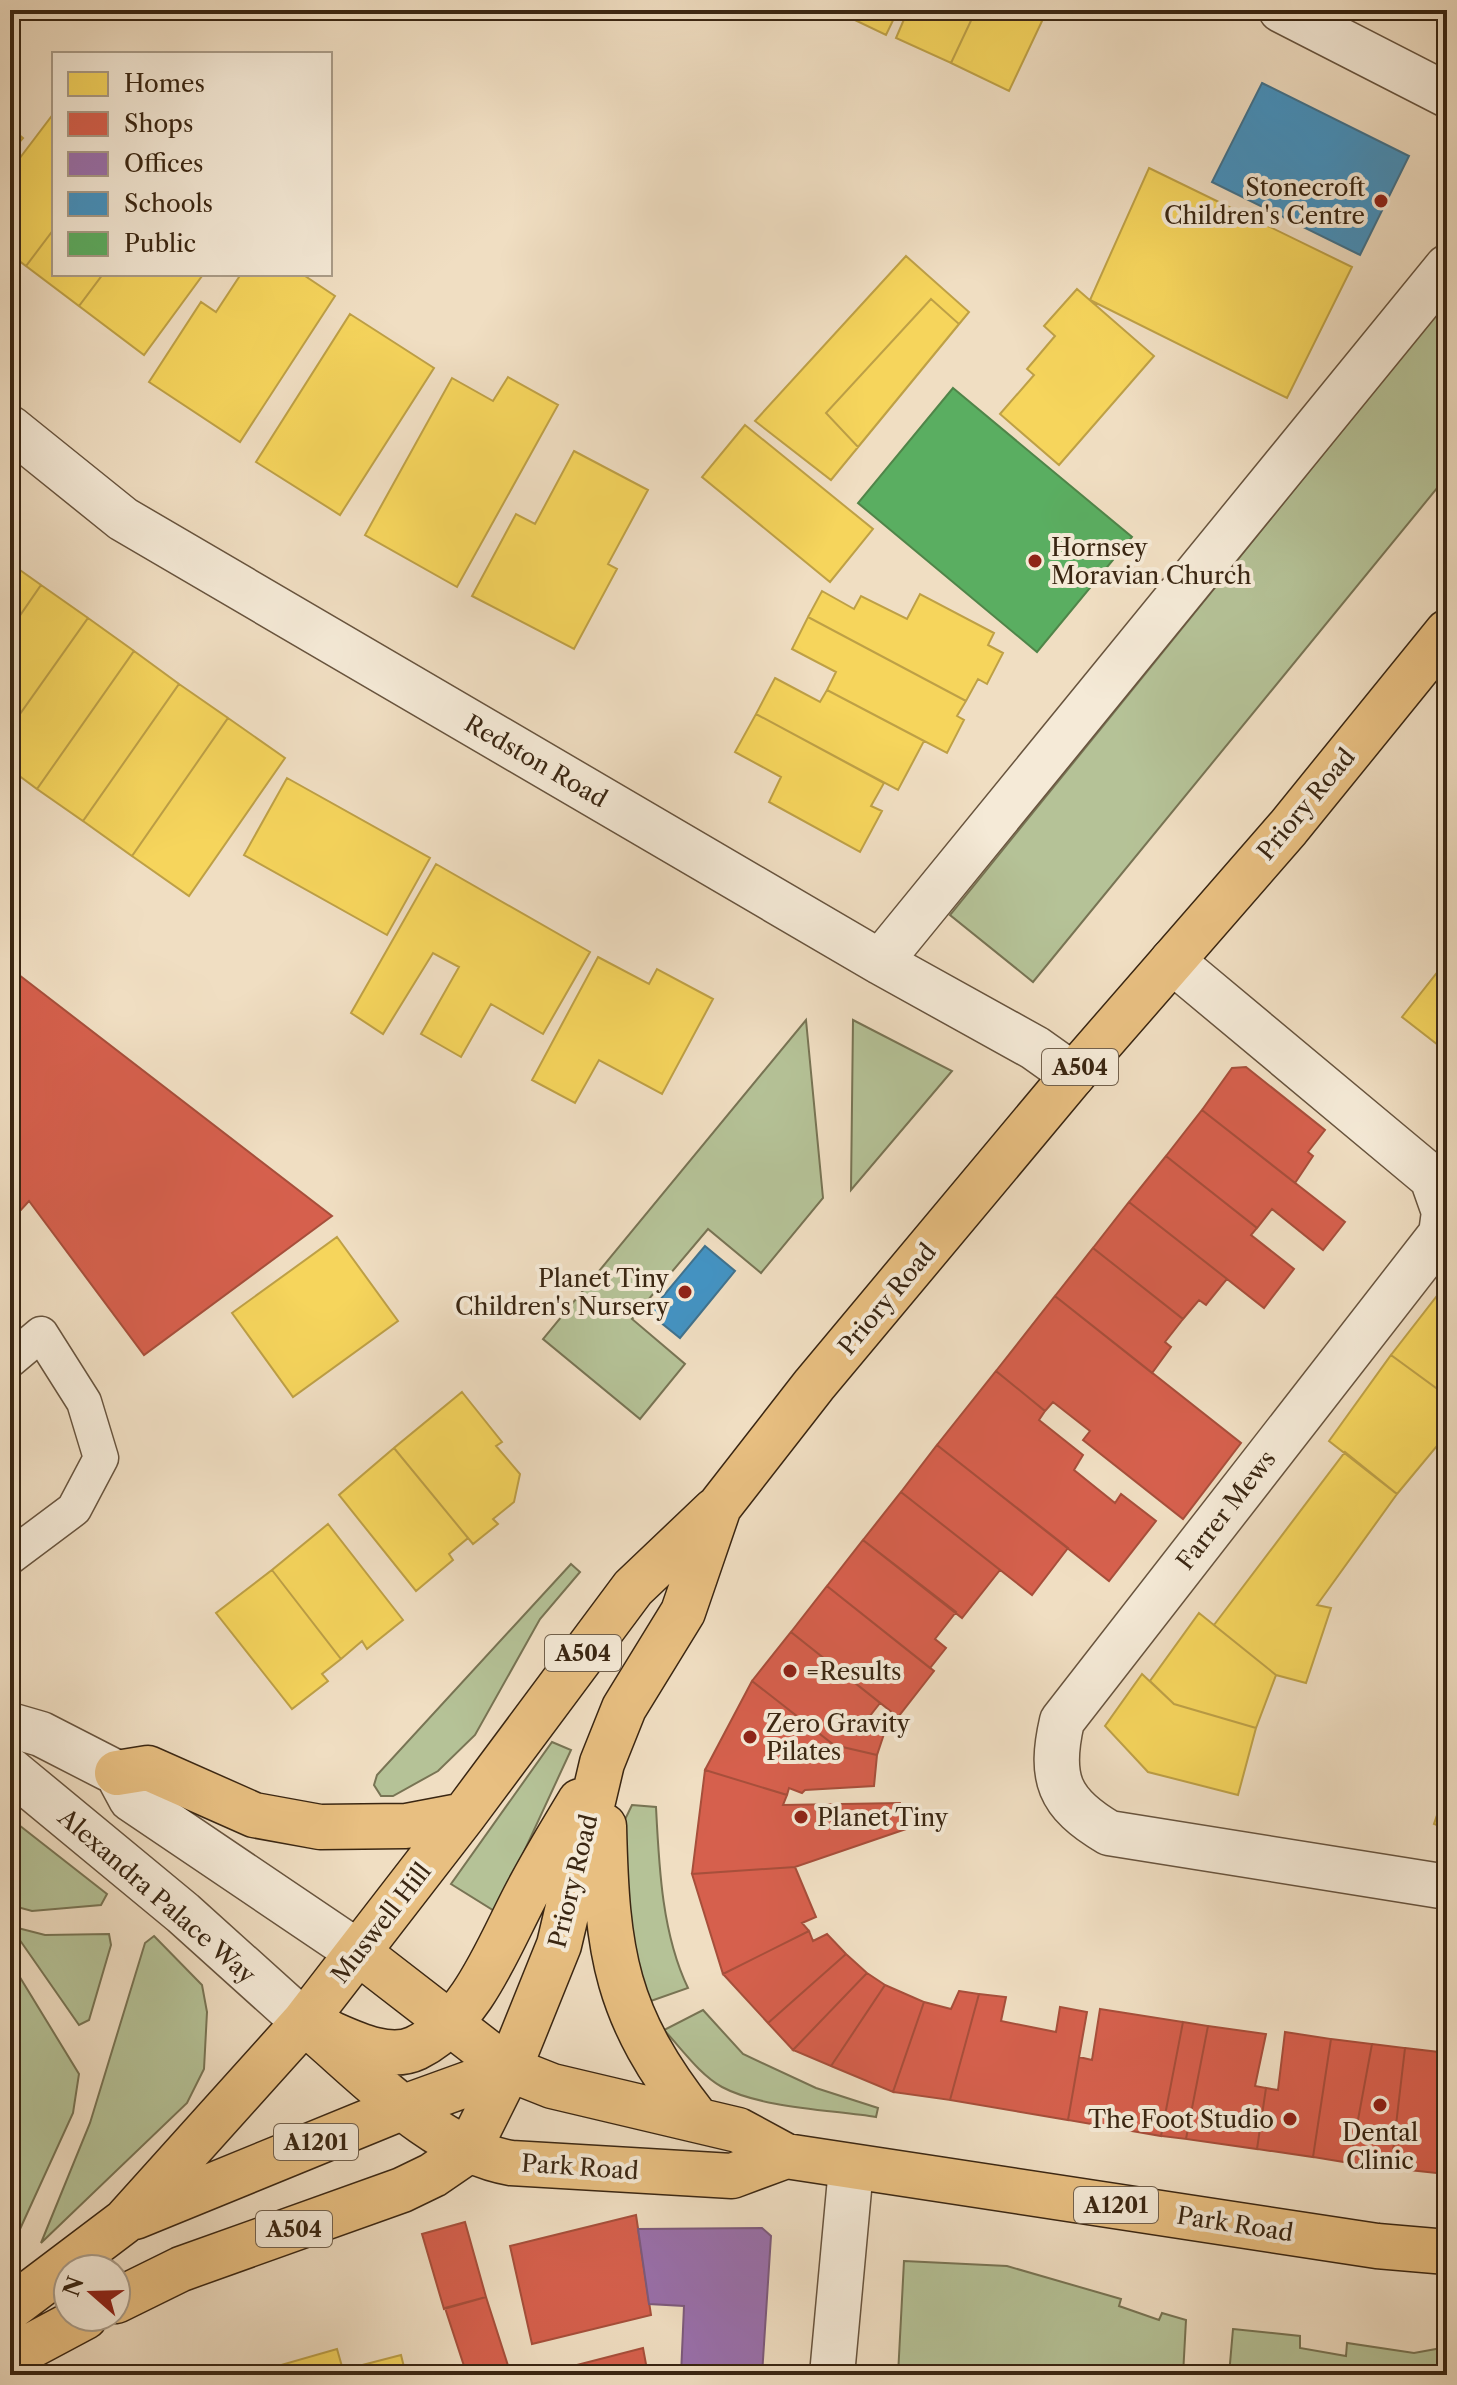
<svg xmlns="http://www.w3.org/2000/svg" width="1457" height="2385" viewBox="0 0 1457 2385" font-family="'Libre Caslon Text',serif">
<style>
.green{fill:#b5c297;stroke:#787454;stroke-width:2}
.homes{fill:#f6d55c;stroke:#bea046;stroke-width:2}
.shops{fill:#d6604d;stroke:#a74f3b;stroke-width:2}
.offices{fill:#9970ab;stroke:#7c5a7d;stroke-width:2}
.schools{fill:#4393c3;stroke:#40728e;stroke-width:2}
.public{fill:#5aae61;stroke:#508549;stroke-width:2}
.lines{fill:none;stroke-linecap:round;stroke-linejoin:round}
.service-casing{stroke:#68543e;stroke-width:37}
.minor-casing{stroke:#68543e;stroke-width:47}
.tertiary-casing{stroke:#68543e;stroke-width:47}
.primary-casing{stroke:#3a2612;stroke-width:47}
.service{stroke:#f5ead7;stroke-width:34}
.minor{stroke:#f5ead7;stroke-width:44}
.tertiary{stroke:#f5ead7;stroke-width:44}
.primary{stroke:#e8bf81;stroke-width:44}
.poi-dot{fill:#8f2418;stroke:#f5ead7;stroke-width:3}
.labels{text-anchor:middle;dominant-baseline:central;stroke-width:8;stroke-linejoin:round;paint-order:stroke}
.shield{fill:#f5ead7;stroke:#72614d;stroke-width:2}
.shield-label{font-size:22px;font-weight:bold;fill:#3a2612}
.poi-label{font-size:24px;fill:#3a2612;stroke:#f5ead7;text-anchor:start}
.street-label{font-size:24px;fill:#3a2612;stroke:#f5ead7}
</style>
<rect width="100%" height="100%" fill="#f0dec2"/>
<filter id="stains"><feTurbulence type="fractalNoise" baseFrequency=".0025" numOctaves="4"/><feColorMatrix values="0 0 0 0 .2 0 0 0 0 .09 0 0 0 0 .02 0 0 0 .5 -.17"/></filter>
<radialGradient id="worn" r=".72"><stop offset=".6" stop-color="#630" stop-opacity="0"/><stop offset="1" stop-color="#630" stop-opacity=".3"/></radialGradient>
<!-- green -->
<path class="green" d="M1447,301V476L1033,982L950,915Z
M806,1020L823,1198L761,1273L708,1229L632,1319L685,1364L640,1419L543,1339Z
M853,1020L952,1071L851,1190Z
M571,1564L580,1572L540,1619L475,1735L438,1771L393,1796H381L374,1785L377,1775Z
M552,1742L571,1750L496,1912L451,1884Z
M632,1805L656,1807C659,1867 662,1934 688,1988L648,2002L631,1969L617,1836Z
M10,1818L107,1894L101,1905L32,1911L10,1905Z
M10,1926L45,1935L109,1934L111,1945L89,2020L79,2025Z
M154,1936L202,1985L207,2012L204,2069L187,2103L41,2243L90,2123L145,1943Z
M10,1961L79,2074L73,2113L10,2251Z
M703,2010L743,2054L816,2088L878,2108L876,2117C832,2110 761,2108 722,2087C699,2074 682,2049 664,2030Z
M904,2261L1007,2266L1121,2299L1119,2306L1159,2320L1162,2313L1186,2320L1183,2375H898Z
M1233,2329L1300,2336V2348L1346,2356L1347,2343L1414,2353L1447,2347V2375H1229Z"/>
<!-- homes -->
<path class="homes" d="M834,10H898L886,35Z
M908,10H976L951,63L896,38Z
M976,10H1025L1043,19L1009,91L951,63Z
M54,113V229L26,266L10,254V171Z
M10,127L23,138L10,153Z
M1149,168L1352,267L1287,398L1090,300Z
M54,229V274H103L79,306L26,266Z
M906,256L969,312L831,480L755,421Z
M103,274H199L202,276L144,355L79,306Z
M241,274H302L335,296L240,442L149,382L201,302L216,312Z
M1077,289L1154,356L1059,465L1000,414L1034,375L1027,369L1055,336L1044,326Z
M931,299L959,324L858,447L826,413Z
M350,314L434,368L340,515L256,462Z
M508,377L558,405L457,587L365,535L452,378L493,401Z
M745,425L873,529L830,582L702,477Z
M574,451L648,490L608,564L617,569L574,649L472,596L516,514L535,524Z
M10,563L41,585L10,630Z
M41,585L88,618L10,728V630Z
M822,591L854,609L861,596L907,619L920,594L994,633L988,645L1003,653L987,684L978,679L966,701L808,617Z
M808,617L966,701L957,716L964,720L947,753L827,690L836,672L792,649Z
M88,618L134,651L37,789L10,769V728Z
M134,651L179,684L83,821L37,789Z
M775,678L820,702L827,690L924,741L898,790L756,714Z
M179,684L228,718L132,856L83,821Z
M756,714L884,783L871,806L882,811L860,852L769,802L781,777L735,752Z
M228,718L285,758L189,896L132,856Z
M287,778L430,858L387,935L244,855Z
M436,864L590,952L543,1034L491,1004L461,1057L421,1034L459,967L433,953L383,1034L351,1013Z
M598,957L649,984L657,969L713,999L662,1094L599,1060L575,1103L532,1080Z
M1447,960V1052L1402,1017Z
M337,1237L398,1321L293,1397L232,1313Z
M1447,1283V1396L1391,1355Z
M1391,1355L1447,1396V1434L1397,1494L1329,1441Z
M462,1392L502,1442L496,1446L520,1474L514,1502L493,1519L498,1524L473,1544L394,1448Z
M394,1448L468,1538L449,1554L453,1560L416,1591L339,1495Z
M1345,1452L1397,1494L1317,1605L1331,1608L1306,1683L1276,1675L1214,1625Z
M328,1524L403,1620L367,1649L362,1641L341,1659L272,1570Z
M272,1570L341,1659L322,1674L328,1681L292,1709L216,1613Z
M1199,1613L1276,1675L1256,1728L1174,1704L1150,1681Z
M1142,1674L1174,1704L1256,1728L1238,1795L1148,1772L1105,1726Z
M1447,1786V1829L1434,1824Z
M337,2349L343,2370L401,2355L406,2375H246Z
M179,2367L180,2375H82V2373Z"/>
<!-- shops -->
<path class="shops" d="M10,968L332,1216L144,1355L29,1201L19,1212L10,1206Z
M1246,1067L1325,1130L1308,1152L1313,1156L1295,1183L1202,1110L1232,1068Z
M1202,1110L1345,1222L1323,1250L1272,1209L1257,1228L1166,1156Z
M1166,1156L1257,1228L1251,1235L1294,1269L1264,1308L1129,1202Z
M1129,1202L1227,1279L1206,1305L1199,1300L1183,1319L1093,1248Z
M1093,1248L1183,1319L1165,1342L1171,1347L1152,1373L1055,1296Z
M1055,1296L1241,1443L1183,1519L1083,1440L1090,1431L1053,1402L1045,1411L996,1371Z
M996,1371L1045,1411L1039,1420L1083,1455L1074,1470L1115,1503L1121,1494L1156,1521L1109,1581L937,1445Z
M937,1445L1068,1548L1032,1595L901,1492Z
M901,1492L1000,1570L962,1618L863,1540Z
M863,1540L956,1612L935,1639L946,1648L930,1668L827,1586Z
M827,1586L934,1671L898,1717L791,1632Z
M791,1632L880,1703L866,1721L884,1734L877,1755L834,1745L752,1681Z
M752,1681L834,1745L877,1755L874,1786L805,1790L802,1793L789,1788L787,1795L705,1770Z
M705,1770L787,1795L783,1805L900,1803L906,1829L795,1867L692,1874Z
M795,1867L816,1917L802,1923L809,1931L723,1974L692,1874Z
M809,1931L813,1941L827,1934L846,1954L768,2023L723,1974Z
M846,1954L867,1973L793,2050L768,2023Z
M867,1973L885,1985L831,2066L793,2050Z
M885,1985L924,2002L893,2092L831,2066Z
M959,1991L979,1994L950,2100L893,2092L924,2002L951,2009Z
M979,1994L1006,1997L1001,2021L1056,2032L1060,2007L1087,2012L1068,2120L950,2100Z
M1100,2009L1183,2022L1161,2136L1068,2120L1079,2057L1092,2060Z
M1183,2022L1208,2026L1186,2139L1161,2136Z
M1208,2026L1266,2034L1255,2086L1266,2088L1257,2149L1186,2139Z
M1285,2032L1331,2039L1313,2157L1257,2149L1266,2088L1278,2090Z
M1331,2039L1372,2044L1350,2163L1313,2157Z
M1372,2044L1405,2048L1391,2168L1350,2163Z
M1405,2048L1447,2053L1445,2174L1391,2168Z
M636,2215L651,2315L532,2344L510,2246Z
M465,2222L486,2297L444,2309L422,2234Z
M486,2297L511,2375H467L445,2308Z
M643,2348L648,2375H538Z"/>
<!-- offices -->
<path class="offices" d="M762,2228L771,2236L762,2375H681L684,2306L649,2304L638,2229Z"/>
<!-- schools -->
<path class="schools" d="M1262,83L1409,156L1360,255L1212,182Z
M705,1246L735,1271L680,1338L649,1313Z"/>
<!-- public -->
<path class="public" d="M953,388L1132,537L1037,652L858,503Z"/>
<g class="lines">
<!-- service casing -->
<g class="service-casing">
<path id="service" d="M10,1360L41,1334L84,1402L101,1458L74,1509L10,1557"/>
</g>
<!-- minor casing -->
<g class="minor-casing">
<path id="minor" d="M1281,10L1447,95
M10,428L123,519L880,962L1035,1048L1073,1075
M1172,961L1432,1178L1444,1212L1441,1234L1062,1721C1049,1778 1058,1803 1109,1833L1447,1887
M880,962L1447,267
M832,2375L851,2168"/>
</g>
<!-- tertiary casing -->
<g class="tertiary-casing">
<path id="tertiary" d="M10,1725L41,1734L117,1773L131,1799L359,1953
M10,1770L183,1913L304,2022"/>
</g>
<!-- primary casing -->
<g class="primary-casing">
<path id="primary" d="M117,1773L148,1768L254,1815L320,1827L406,1826L464,1815
M604,1826C607,1954 615,2015 697,2119
M359,1953L509,2069L552,2086L738,2130L786,2156L1377,2246L1447,2252
M304,2022C363,2071 434,2150 511,2163L732,2176L786,2156
M328,2032C353,2043 389,2061 416,2048C474,2020 501,1939 531,1885C546,1857 563,1829 580,1801
M135,2217L404,2107L509,2069
M116,2301L181,2269L402,2190L433,2175L468,2151L509,2069L559,1945L602,1763L624,1708L683,1612L719,1507L814,1385L1073,1075L1288,828L1447,632
M10,2308L125,2221L304,2022L464,1815L633,1588L715,1510
M10,2357L85,2317"/>
</g>
<!-- service -->
<use href="#service" class="service"/>
<!-- minor -->
<use href="#minor" class="minor"/>
<!-- tertiary -->
<use href="#tertiary" class="tertiary"/>
<!-- primary -->
<use href="#primary" class="primary"/>
</g>
<!-- markers -->
<g class="poi-dot">
<circle cx="1381" cy="201" r="8"/>
<circle cx="1035" cy="561" r="8"/>
<circle cx="685" cy="1292" r="8"/>
<circle cx="790" cy="1671" r="8"/>
<circle cx="750" cy="1737" r="8"/>
<circle cx="801" cy="1817" r="8"/>
<circle cx="1380" cy="2105" r="8"/>
<circle cx="1290" cy="2119" r="8"/>
</g>
<g class="labels">
<!-- shield labels -->
<g class="shield">
<rect x="1042" y="1049" width="76" height="36" rx="6"/>
<rect x="545" y="1635" width="76" height="36" rx="6"/>
<rect x="274" y="2124" width="84" height="36" rx="6"/>
<rect x="1074" y="2187" width="84" height="36" rx="6"/>
<rect x="256" y="2211" width="76" height="36" rx="6"/>
</g>
<g class="shield-label">
<text x="1080" y="1067">A504</text>
<text x="583" y="1653">A504</text>
<text x="316" y="2142">A1201</text>
<text x="1116" y="2205">A1201</text>
<text x="294" y="2229">A504</text>
</g>
<!-- poi labels -->
<g class="poi-label">
<text x="1365" y="187" text-anchor="end">Stonecroft<tspan x="1365" dy="28">Children's Centre</tspan></text>
<text x="1051" y="547">Hornsey<tspan x="1051" dy="28">Moravian Church</tspan></text>
<text x="669" y="1278" text-anchor="end">Planet Tiny<tspan x="669" dy="28">Children's Nursery</tspan></text>
<text x="806" y="1671">=Results</text>
<text x="766" y="1723">Zero Gravity<tspan x="766" dy="28">Pilates</tspan></text>
<text x="817" y="1817">Planet Tiny</text>
<text x="1274" y="2119" text-anchor="end">The Foot Studio</text>
<text x="1380" y="2132" text-anchor="middle">Dental<tspan x="1380" dy="28">Clinic</tspan></text>
</g>
<!-- street labels -->
<g class="street-label">
<text transform="translate(536 761) rotate(30)">Redston Road</text>
<text transform="translate(1306 804) rotate(-50)">Priory Road</text>
<text transform="translate(887 1299) rotate(-50)">Priory Road</text>
<text transform="translate(1226 1510) rotate(-52)">Farrer Mews</text>
<text transform="translate(573 1881) rotate(-76)">Priory Road</text>
<text transform="translate(157 1896) rotate(41)">Alexandra Palace Way</text>
<text transform="translate(381 1923) rotate(-52)">Muswell Hill</text>
<text transform="translate(580 2167) rotate(4)">Park Road</text>
<text transform="translate(1235 2224) rotate(9)">Park Road</text>
</g>
</g>
<!-- margin -->
<rect width="1457" height="2385" fill="none" stroke="#f0dec2" stroke-width="40"/>
<rect x="12" y="12" width="1433" height="2361" fill="none" stroke="#3a2612" stroke-width="4"/>
<rect x="20" y="20" width="1417" height="2345" fill="none" stroke="#3a2612" stroke-width="2"/>
<!-- legend -->
<rect x="52" y="52" width="280" height="224" fill="#f5ead7" stroke="#aa9c88" stroke-width="2"/>
<rect x="68" y="72" width="40" height="24" fill="#f6d55c" stroke="#aa9c88" stroke-width="2"/>
<text x="124" y="92" font-size="24" fill="#3a2612">Homes</text>
<rect x="68" y="112" width="40" height="24" fill="#d6604d" stroke="#aa9c88" stroke-width="2"/>
<text x="124" y="132" font-size="24" fill="#3a2612">Shops</text>
<rect x="68" y="152" width="40" height="24" fill="#9970ab" stroke="#aa9c88" stroke-width="2"/>
<text x="124" y="172" font-size="24" fill="#3a2612">Offices</text>
<rect x="68" y="192" width="40" height="24" fill="#4393c3" stroke="#aa9c88" stroke-width="2"/>
<text x="124" y="212" font-size="24" fill="#3a2612">Schools</text>
<rect x="68" y="232" width="40" height="24" fill="#5aae61" stroke="#aa9c88" stroke-width="2"/>
<text x="124" y="252" font-size="24" fill="#3a2612">Public</text>
<!-- north arrow -->
<g transform="translate(92 2293) rotate(290)"><circle r="38" fill="#f5ead7" stroke="#aa9c88" stroke-width="2"/>
<path d="M0-6L14 30L0 20L-14 30Z" fill="#8f2418"/>
<text y="-12" font-size="22" font-weight="bold" text-anchor="middle" fill="#3a2612">N</text>
</g>
<rect width="100%" height="100%" filter="url(#stains)"/>
<rect width="100%" height="100%" fill="url(#worn)"/>
</svg>
